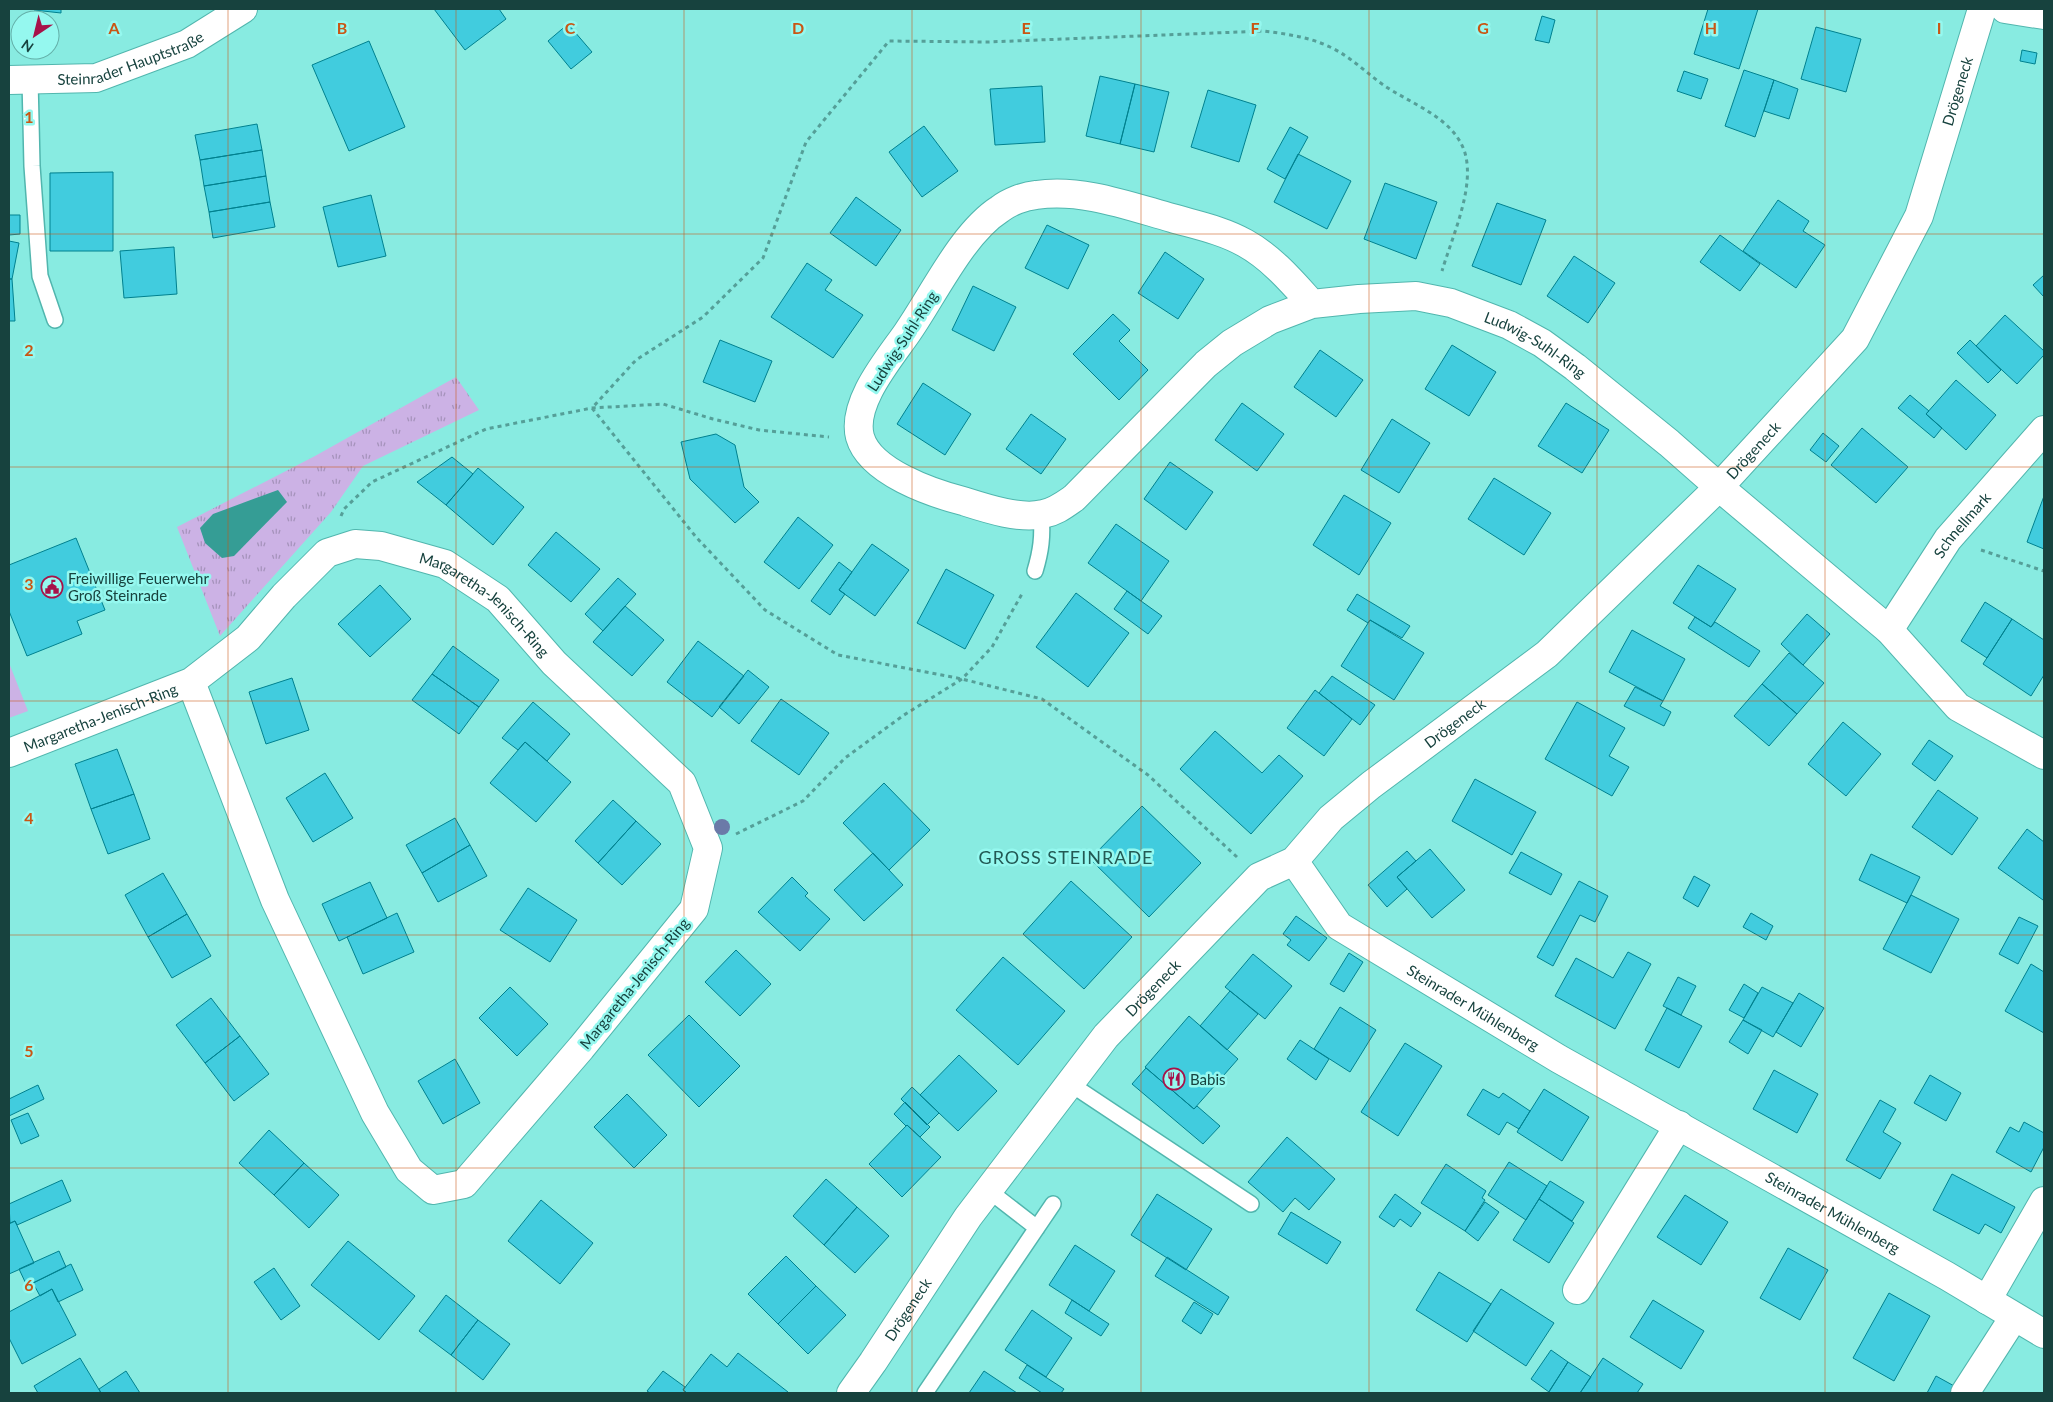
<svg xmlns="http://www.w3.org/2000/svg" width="2053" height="1402" viewBox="0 0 2053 1402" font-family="Lato,sans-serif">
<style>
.grass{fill:url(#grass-tufts)}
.pitch{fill:#ccb2e5}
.water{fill:#359d95}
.building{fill:#41ccde;stroke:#00818f}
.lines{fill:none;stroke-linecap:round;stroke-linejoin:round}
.service-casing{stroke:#51b6ae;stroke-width:18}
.minor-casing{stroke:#51b6ae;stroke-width:30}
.secondary-casing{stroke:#51b6ae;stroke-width:30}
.path{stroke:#559f98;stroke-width:3;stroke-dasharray:4 4;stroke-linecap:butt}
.service{stroke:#fff;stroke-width:15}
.minor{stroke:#fff;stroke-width:28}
.secondary{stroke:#fff;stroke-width:28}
.tree{fill:#6b7aa8}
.grid{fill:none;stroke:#c95614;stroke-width:1;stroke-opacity:0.55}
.labels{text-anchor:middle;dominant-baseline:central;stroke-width:5;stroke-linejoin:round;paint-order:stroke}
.street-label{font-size:15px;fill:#17423e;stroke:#95f8ef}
.poi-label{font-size:15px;fill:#17423e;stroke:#95f8ef;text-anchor:start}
.quarter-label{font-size:18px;letter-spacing:1px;fill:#235954;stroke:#95f8ef}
.grid-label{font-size:16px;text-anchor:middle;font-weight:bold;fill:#c95614;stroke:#95f8ef;stroke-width:5;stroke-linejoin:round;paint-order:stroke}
</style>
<defs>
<pattern id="grass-tufts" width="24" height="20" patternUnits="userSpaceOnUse" patternTransform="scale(1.25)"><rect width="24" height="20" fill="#ccb2e5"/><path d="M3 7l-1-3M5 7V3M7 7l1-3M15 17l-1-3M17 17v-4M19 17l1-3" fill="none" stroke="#a592bb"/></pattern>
</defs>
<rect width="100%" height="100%" fill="#88ebe1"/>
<!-- grass -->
<path class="grass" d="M456,377L479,410L363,466L331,512L220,636L177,527L315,456Z"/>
<!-- pitch -->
<path class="pitch" d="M9,663L28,711L9,718Z"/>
<!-- water -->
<path class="water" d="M278,490L287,502L234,556L222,558L205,543L200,528L213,514Z"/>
<!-- building -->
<path class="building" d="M34,9H61V13L34,10Z
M434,9H499L506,19L465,50Z
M1708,9H1758L1739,69L1694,54Z
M1542,16L1555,20L1549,43L1535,40Z
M568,24L592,52L571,69L548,41Z
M1816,27L1861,39L1846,92L1801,79Z
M369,41L405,127L349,151L312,65Z
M2022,50L2037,53L2035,64L2020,61Z
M1744,70L1774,80L1755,137L1725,126Z
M1684,71L1708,79L1701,99L1677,91Z
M1100,76L1135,84L1120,144L1086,136Z
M1774,80L1798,89L1789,119L1764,111Z
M1135,84L1169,92L1154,152L1120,144Z
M1042,86L1045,142L995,145L990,89Z
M1208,90L1256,105L1239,162L1191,147Z
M257,124L262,150L200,160L195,135Z
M924,126L958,171L922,197L889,152Z
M1290,127L1308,137L1285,179L1267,169Z
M262,150L266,176L204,186L200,160Z
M1298,154L1351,181L1327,229L1274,202Z
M113,172V251H50V173Z
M266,176L270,202L209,212L204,186Z
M1385,183L1437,202L1416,259L1364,239Z
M371,195L386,256L338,267L323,207Z
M856,197L901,230L876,266L830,233Z
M1778,200L1809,221L1803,231L1825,245L1796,288L1743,251Z
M270,202L275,227L213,238L209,212Z
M1497,203L1546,220L1521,285L1472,266Z
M9,215H20V234L9,235Z
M1047,225L1089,245L1068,289L1025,268Z
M1720,235L1760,264L1740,291L1700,262Z
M9,241L19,243L12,279H9Z
M174,247L177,294L124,298L120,251Z
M1165,252L1204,279L1178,319L1138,293Z
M1574,256L1615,283L1588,323L1547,296Z
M807,263L832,280L825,290L863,315L833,358L771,317Z
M2044,275V297L2033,285Z
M9,279H12L15,321H9Z
M973,286L1016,307L994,351L952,330Z
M1113,314L1130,330L1119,341L1148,370L1119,400L1073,354Z
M2005,315L2044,351V355L2017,384L1976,346Z
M720,340L772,361L755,402L703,382Z
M1970,340L2001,370L1988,383L1957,353Z
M1452,345L1496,372L1469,416L1425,389Z
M1320,350L1363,380L1336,417L1294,387Z
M1956,380L1996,415L1966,450L1926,414Z
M923,383L971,414L945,455L897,424Z
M1910,395L1929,411L1926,414L1942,428L1934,438L1898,408Z
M1242,403L1284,434L1257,471L1215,440Z
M1566,403L1609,430L1582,473L1538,446Z
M1031,414L1066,439L1041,474L1006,449Z
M1392,419L1430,443L1399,493L1361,470Z
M1862,428L1908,467L1876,503L1831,465Z
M1823,433L1839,446L1826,462L1810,450Z
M716,434L735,445L744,487L759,502L735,523L690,479L681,442Z
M452,457L473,474L446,505L417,482Z
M1170,462L1213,492L1186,530L1144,499Z
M478,468L524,507L493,545L446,505Z
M1494,478L1551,513L1524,555L1468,519Z
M1344,495L1391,523L1359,575L1313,545Z
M2044,496V549L2027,542Z
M798,517L833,545L799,589L764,562Z
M1116,524L1169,561L1141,601L1088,563Z
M556,532L600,569L571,602L528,565Z
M76,538L105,610L77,621L82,634L27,656L9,611V565Z
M872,544L909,570L875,616L839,590Z
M839,562L852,572L839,590L845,594L830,615L811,601Z
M1698,565L1736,589L1711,627L1673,603Z
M946,569L994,595L965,649L917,623Z
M618,578L636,594L603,631L585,614Z
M380,585L411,619L370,657L338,624Z
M1127,591L1162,616L1148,634L1114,609Z
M1076,593L1129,633L1088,687L1036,647Z
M1357,594L1410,626L1402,638L1370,620L1368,623L1347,610Z
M1985,602L2012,619L1987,658L1961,641Z
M625,606L664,640L632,676L593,642Z
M1807,614L1830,634L1803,665L1781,644Z
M1695,617L1711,627L1715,622L1760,651L1749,667L1688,628Z
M2012,619L2044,640V675L2031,696L1983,664Z
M1370,620L1424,653L1394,700L1341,666Z
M1632,630L1685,659L1663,701L1609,672Z
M698,641L744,676L712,717L667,682Z
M453,646L499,680L479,707L432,674Z
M1789,653L1824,683L1797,714L1762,684Z
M748,670L769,687L739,724L719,707Z
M432,674L479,707L459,734L412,700Z
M1332,676L1375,705L1360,725L1319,693Z
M292,678L309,730L266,744L249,692Z
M1762,684L1797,714L1769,746L1734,716Z
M1635,687L1663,701L1660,706L1671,712L1664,726L1624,706Z
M1315,690L1352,719L1324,756L1287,728Z
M781,699L829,733L799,775L751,741Z
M533,702L570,734L547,761L525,742L518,750L502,738Z
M1577,702L1625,728L1609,756L1629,767L1612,796L1545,759Z
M1843,722L1881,754L1846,796L1808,764Z
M1215,731L1262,773L1279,755L1303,776L1251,834L1180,769Z
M1929,740L1953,756L1935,781L1912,764Z
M525,742L571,782L536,822L490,783Z
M117,749L134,794L91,809L75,764Z
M325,773L353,818L313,842L286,798Z
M1475,779L1536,812L1512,855L1452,821Z
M884,783L930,830L889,870L843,823Z
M1938,790L1978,818L1952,855L1912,827Z
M134,794L150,839L108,854L91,809Z
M613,800L636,821L598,863L575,841Z
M1142,806L1201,863L1149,917L1090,859Z
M455,818L470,845L422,873L406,845Z
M636,821L661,844L622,885L598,863Z
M2027,829L2044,842V898L2043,900L1998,868Z
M470,845L487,876L438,902L422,873Z
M1430,849L1465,890L1432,918L1397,877Z
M1407,851L1416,861L1397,877L1407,889L1387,907L1368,885Z
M1521,852L1562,874L1551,895L1509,873Z
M873,853L903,885L864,921L834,890Z
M1871,854L1920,877L1907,903L1859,880Z
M163,873L187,914L148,937L125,895Z
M1694,876L1710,885L1698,907L1683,898Z
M792,877L808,893L805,896L830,919L800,951L758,912Z
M1071,881L1132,937L1084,989L1023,934Z
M1579,881L1608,896L1595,922L1580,915L1553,966L1537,957Z
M370,882L387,918L339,941L322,904Z
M528,888L577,920L550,962L500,930Z
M1911,895L1959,919L1931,973L1883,949Z
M397,913L414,952L363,974L347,937Z
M1751,913L1773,926L1766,940L1743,927Z
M187,914L211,956L172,978L148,937Z
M1296,916L1327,938L1309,961L1287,945L1291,940L1283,934Z
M2019,917L2038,926L2018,964L1999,954Z
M736,950L771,984L740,1016L705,982Z
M1628,952L1651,964L1615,1029L1555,996L1576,958L1613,978Z
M1349,953L1363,962L1344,992L1330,984Z
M1253,954L1292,986L1265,1019L1225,987Z
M1003,957L1065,1011L1018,1065L956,1010Z
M2031,964L2044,972V1033L2005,1011Z
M1678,977L1696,986L1681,1015L1663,1006Z
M1744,984L1758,993L1744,1018L1729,1010Z
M510,987L548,1024L517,1056L479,1018Z
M1762,987L1793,1003L1773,1037L1743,1020Z
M1230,991L1258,1014L1227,1050L1200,1026Z
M1799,993L1824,1008L1801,1047L1776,1032Z
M211,998L240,1036L205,1063L176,1025Z
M1340,1007L1376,1030L1350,1072L1314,1049Z
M1667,1008L1702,1026L1679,1068L1645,1050Z
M689,1015L740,1066L699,1107L648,1055Z
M1189,1016L1238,1059L1194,1109L1145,1067Z
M1743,1020L1762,1030L1748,1054L1729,1042Z
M240,1036L269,1074L234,1101L205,1063Z
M1300,1040L1329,1059L1316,1080L1287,1059Z
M1405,1043L1442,1066L1398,1136L1361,1112Z
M959,1055L997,1091L958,1131L920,1095Z
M455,1059L480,1103L443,1124L418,1081Z
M1146,1068L1194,1109L1197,1106L1220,1126L1203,1144L1132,1084Z
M1774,1070L1818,1094L1797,1133L1753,1109Z
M1930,1075L1961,1093L1946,1121L1914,1103Z
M38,1085L44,1099L9,1116V1099Z
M912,1087L939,1113L927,1125L901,1099Z
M1483,1089L1499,1098L1503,1093L1530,1111L1519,1129L1507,1122L1499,1135L1467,1115Z
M1544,1089L1589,1117L1562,1161L1517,1132Z
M627,1094L667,1135L634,1168L594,1127Z
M1880,1100L1896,1109L1883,1132L1901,1143L1880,1179L1846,1160Z
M905,1102L930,1127L920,1137L907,1125L906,1126L894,1114Z
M28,1113L39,1136L21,1144L11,1120Z
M2024,1122L2044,1133V1147L2031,1172L1996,1152L2010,1127L2019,1132Z
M907,1125L941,1157L902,1197L869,1164Z
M269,1130L304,1163L274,1195L239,1163Z
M1287,1137L1335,1179L1309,1210L1295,1198L1283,1212L1248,1182Z
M1509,1162L1547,1186L1526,1220L1488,1195Z
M304,1163L339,1195L309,1228L274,1195Z
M1446,1164L1486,1191L1482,1198L1485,1200L1465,1231L1421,1203Z
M1952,1174L2015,1207L2001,1233L1985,1224L1979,1234L1933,1210Z
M826,1179L857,1207L824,1245L793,1216Z
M62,1180L71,1201L17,1225L15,1221L10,1223L9,1204Z
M1550,1181L1584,1202L1572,1221L1539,1199Z
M1157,1194L1212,1229L1186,1270L1131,1235Z
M1395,1194L1421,1213L1411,1227L1400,1219L1394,1227L1379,1217Z
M1685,1195L1728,1222L1701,1265L1657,1237Z
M1539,1199L1574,1223L1549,1263L1513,1240Z
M541,1200L593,1243L560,1284L508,1241Z
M1485,1202L1499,1212L1478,1241L1465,1231Z
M857,1207L889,1236L855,1273L824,1245Z
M1291,1212L1341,1242L1327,1264L1278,1234Z
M15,1221L34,1263L9,1274V1224Z
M348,1241L415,1296L379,1340L311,1285Z
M1075,1245L1115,1271L1089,1311L1049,1285Z
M1788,1248L1828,1270L1800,1320L1760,1298Z
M59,1251L66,1267L27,1286L19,1269Z
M786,1256L816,1286L778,1324L748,1294Z
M1167,1257L1229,1297L1218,1315L1155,1276Z
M71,1264L83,1290L58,1302L52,1289L40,1296L33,1283Z
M274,1268L300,1306L281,1320L254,1282Z
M1439,1272L1491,1304L1467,1342L1416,1310Z
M816,1286L846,1315L808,1354L778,1324Z
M52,1289L76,1335L22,1364L9,1338V1312Z
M1501,1289L1554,1323L1526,1366L1473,1331Z
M1889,1293L1930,1316L1894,1381L1853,1358Z
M446,1295L478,1320L451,1355L419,1331Z
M1072,1300L1109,1324L1101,1336L1065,1313Z
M1653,1300L1704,1331L1681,1369L1630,1337Z
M1194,1302L1213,1314L1201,1334L1182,1321Z
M1032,1310L1072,1338L1046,1377L1005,1350Z
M478,1320L510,1344L483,1380L451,1355Z
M1551,1350L1568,1362L1549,1392L1531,1379Z
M738,1353L788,1392L787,1393H687L683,1390L711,1354L727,1367Z
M80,1358L101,1393H38L34,1386Z
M1603,1358L1643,1384L1637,1393H1580Z
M1568,1362L1591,1377L1580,1393H1548Z
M1027,1365L1064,1389L1061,1393H1042L1019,1378Z
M126,1371L140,1393H101L99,1389Z
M663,1371L685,1387L683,1390L687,1393H650L647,1391Z
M984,1371L1017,1393H969Z
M1936,1376L1956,1387L1953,1393H1927Z"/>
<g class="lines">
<!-- service casing -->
<g class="service-casing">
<path id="service" d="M30,79L32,166L40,276L55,320
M1035,571C1041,551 1043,536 1041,515
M1069,1083L1251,1204
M988,1190L1037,1228
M925,1393L1053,1204"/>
</g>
<!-- minor casing -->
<g class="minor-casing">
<g id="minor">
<path id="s1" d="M1312,304C1292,282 1272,258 1245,243C1222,230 1196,225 1172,218C1129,206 1081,188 1036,195C1024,196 1009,202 1000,209C962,233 933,296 907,333C889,359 851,403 860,437C870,472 932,493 963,501C985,508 1021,520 1043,514C1055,512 1064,505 1074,498L1206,364L1232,343L1270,320L1312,304L1359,299L1416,296L1451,303L1509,325L1542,343L1575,367L1669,443L1719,487L1889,630L1958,707L2044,755"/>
<path id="s2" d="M1889,630L1948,539L2044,430"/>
<path id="s3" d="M9,753L191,682L248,638L284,596L327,553L355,544L381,546L445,564L498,599L554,663L682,783L708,848L694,909L581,1048L464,1184L433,1190L409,1170L375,1113L275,900L191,682"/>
<path id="s4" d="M1294,861L1339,926L1559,1059L1947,1276L2044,1334"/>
<path d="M1577,1290L1679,1125"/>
<path d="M1987,1300L2044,1201"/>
<path id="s5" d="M851,1393L873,1362L968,1217L1106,1036L1259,877L1294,861L1331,818L1371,785L1547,654L1719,487L1855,339L1919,216L1982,9"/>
<path d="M1965,1393L2014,1317"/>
</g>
</g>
<!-- secondary casing -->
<g class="secondary-casing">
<g id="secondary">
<path d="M2005,9L2044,15"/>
<path id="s6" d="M9,80L96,78L187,44L243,9"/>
</g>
</g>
<!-- path -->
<path class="path" d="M341,516L344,509L372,482L486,429L592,408L663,404L713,419L759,430L829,437
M1981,550L2044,571
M736,834L803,801L845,758L904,715L962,679L992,647L1023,592
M1237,857L1148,775L1042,699L962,679L838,655L765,610L696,537L592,408L636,360L703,317L763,258L806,142L889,41L988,42L1264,31C1287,34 1309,37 1330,47C1351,57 1364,71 1382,84C1410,104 1454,117 1465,153C1475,188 1452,237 1442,271"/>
<!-- service -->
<use href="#service" class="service"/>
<!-- minor -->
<use href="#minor" class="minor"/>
<!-- secondary -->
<use href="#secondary" class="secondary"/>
</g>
<!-- trees -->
<circle class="tree" cx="722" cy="827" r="8"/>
<!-- grid -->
<path class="grid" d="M228,9V1393M456,9V1393M684,9V1393M912,9V1393M1141,9V1393M1369,9V1393M1597,9V1393M1825,9V1393M9,234H2044M9,467H2044M9,701H2044M9,935H2044M9,1168H2044"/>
<!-- icons -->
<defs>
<g id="civic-ring" transform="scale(1.125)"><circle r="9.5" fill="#95f8ef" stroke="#a71249" stroke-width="1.5"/><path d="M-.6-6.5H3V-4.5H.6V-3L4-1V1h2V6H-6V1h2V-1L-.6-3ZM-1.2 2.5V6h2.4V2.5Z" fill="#a71249"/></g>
<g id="restaurant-ring" transform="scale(1.125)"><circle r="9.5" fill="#95f8ef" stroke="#a71249" stroke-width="1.5"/><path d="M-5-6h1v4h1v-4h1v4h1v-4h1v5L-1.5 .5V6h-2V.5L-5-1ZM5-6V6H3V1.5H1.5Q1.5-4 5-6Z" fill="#a71249"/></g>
</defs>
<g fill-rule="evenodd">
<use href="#civic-ring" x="52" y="587"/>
<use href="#restaurant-ring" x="1174" y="1079"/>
</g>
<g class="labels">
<!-- street labels -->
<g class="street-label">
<text stroke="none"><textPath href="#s6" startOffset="125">Steinrader Hauptstraße</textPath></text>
<text stroke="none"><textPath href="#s5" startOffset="1736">Drögeneck</textPath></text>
<text transform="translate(902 341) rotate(-57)">Ludwig-Suhl-Ring</text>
<text stroke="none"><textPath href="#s1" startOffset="1408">Ludwig-Suhl-Ring</textPath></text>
<text stroke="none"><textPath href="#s5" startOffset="1316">Drögeneck</textPath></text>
<text stroke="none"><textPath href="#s2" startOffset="128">Schnellmark</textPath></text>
<text stroke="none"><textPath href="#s3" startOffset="561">Margaretha-Jenisch-Ring</textPath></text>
<text stroke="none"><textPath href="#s3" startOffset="98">Margaretha-Jenisch-Ring</textPath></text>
<text stroke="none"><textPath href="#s5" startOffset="911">Drögeneck</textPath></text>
<text transform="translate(634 983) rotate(-51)">Margaretha-Jenisch-Ring</text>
<text stroke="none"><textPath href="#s5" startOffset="506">Drögeneck</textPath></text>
<text stroke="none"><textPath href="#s4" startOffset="236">Steinrader Mühlenberg</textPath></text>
<text stroke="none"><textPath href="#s4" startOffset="650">Steinrader Mühlenberg</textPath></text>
<text stroke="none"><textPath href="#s5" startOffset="101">Drögeneck</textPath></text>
</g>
<!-- poi labels -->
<g class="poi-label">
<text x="68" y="578">Freiwillige Feuerwehr<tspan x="68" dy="17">Groß Steinrade</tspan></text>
<text x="1190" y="1079">Babis</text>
</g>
<!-- quarter labels -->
<g class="quarter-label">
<text x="1066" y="857">GROSS STEINRADE</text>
</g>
</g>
<g class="grid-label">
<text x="114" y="34">A</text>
<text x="342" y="34">B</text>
<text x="570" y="34">C</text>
<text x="798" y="34">D</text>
<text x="1026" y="34">E</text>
<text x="1255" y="34">F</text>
<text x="1483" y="34">G</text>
<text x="1711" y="34">H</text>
<text x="1939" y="34">I</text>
<text x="29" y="123">1</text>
<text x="29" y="356">2</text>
<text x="29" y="590">3</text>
<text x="29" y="824">4</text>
<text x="29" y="1057">5</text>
<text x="29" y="1291">6</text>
</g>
<!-- border -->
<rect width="2053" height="1402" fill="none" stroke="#17423e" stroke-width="20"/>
<!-- north arrow -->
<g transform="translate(35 35) rotate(215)"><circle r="24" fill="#95f8ef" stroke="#63afa8"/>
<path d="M0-4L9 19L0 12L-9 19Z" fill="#a71249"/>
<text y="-8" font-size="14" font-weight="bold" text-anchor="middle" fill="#17423e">N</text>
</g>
</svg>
